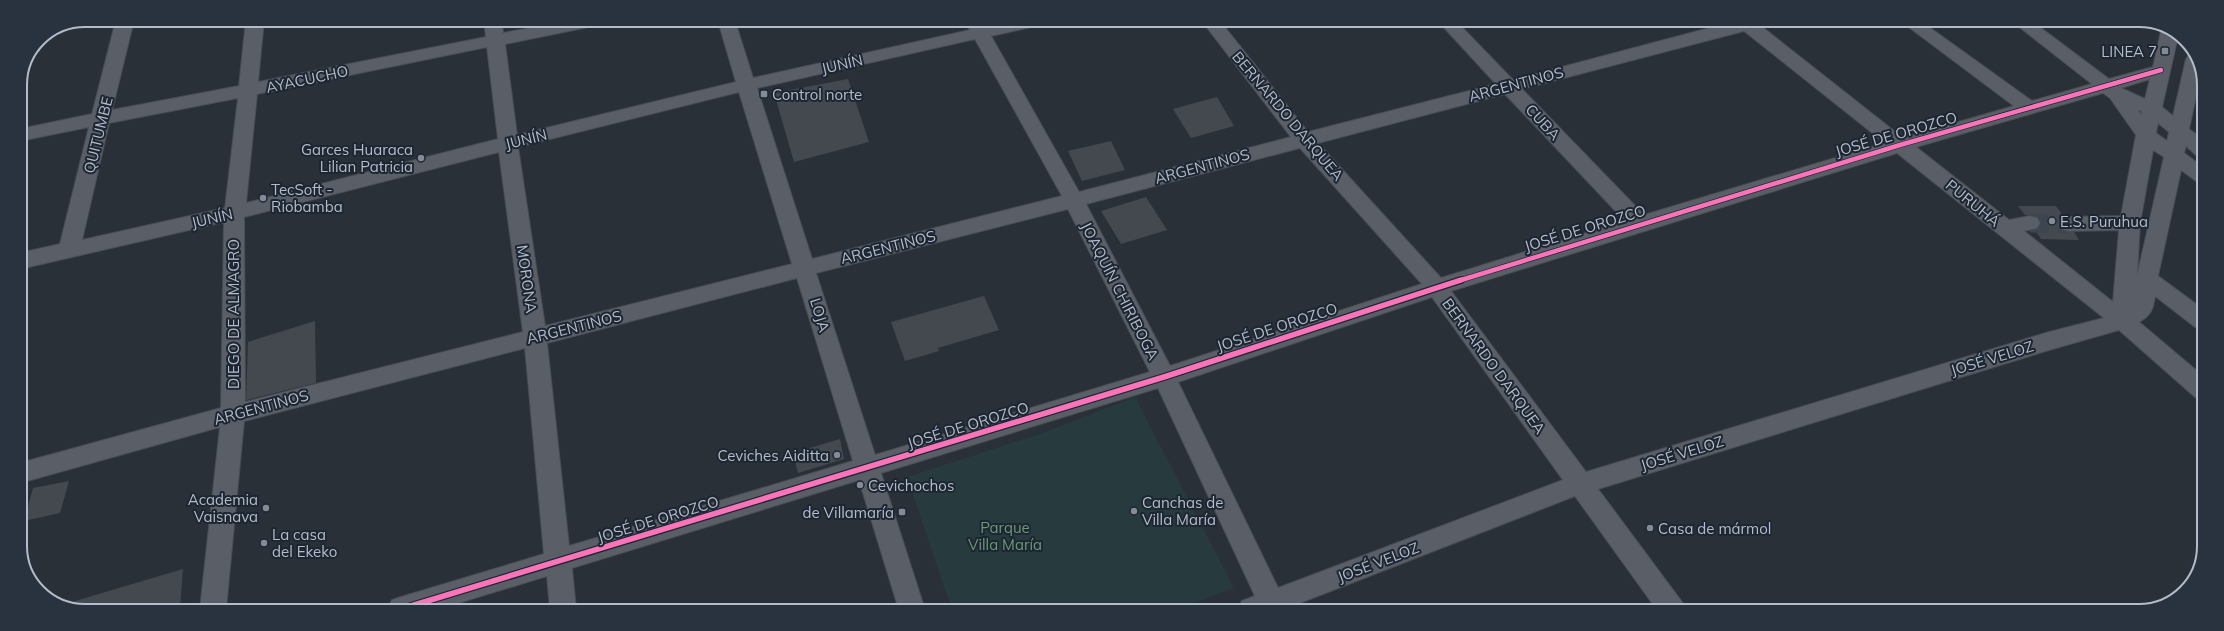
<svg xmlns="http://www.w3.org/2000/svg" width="2224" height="631" viewBox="0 0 2224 631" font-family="Mulish,sans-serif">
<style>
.green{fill:#273a3e}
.building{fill:#444950}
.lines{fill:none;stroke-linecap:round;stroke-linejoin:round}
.minor-tunnel{stroke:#3f454e;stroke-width:19;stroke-dasharray:19 10;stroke-linecap:butt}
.minor-casing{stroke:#484c53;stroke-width:2}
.minor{fill:#5a5e66;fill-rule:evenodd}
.cycleway-far1-casing{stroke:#1d2633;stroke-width:6}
.cycleway-casing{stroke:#1d2633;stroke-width:8}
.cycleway-far1{stroke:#fb73b8;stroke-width:4.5}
.cycleway{stroke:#fb73b8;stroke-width:5.5}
.poi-dot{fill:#848b96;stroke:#1d2633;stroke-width:1.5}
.labels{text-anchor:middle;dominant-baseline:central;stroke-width:4;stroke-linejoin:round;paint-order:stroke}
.poi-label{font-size:15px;fill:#b4bcc9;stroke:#1d2633;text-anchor:start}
.street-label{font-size:15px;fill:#b4bcc9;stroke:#1d2633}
.park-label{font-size:15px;fill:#6b9a76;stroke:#1d2633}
.rim{fill:none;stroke:#b4bcc9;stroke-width:2}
</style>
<rect width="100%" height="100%" fill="#2a3038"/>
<!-- green -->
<path class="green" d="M1135,397L1234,588L1175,610H952L907,477L1040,434Z"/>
<!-- building -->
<path class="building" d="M848,79L869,142L794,162L774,93Z
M1217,97L1234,126L1191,138L1173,109Z
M1111,141L1125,170L1082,181L1068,151Z
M1146,197L1167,230L1121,244L1101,211Z
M2018,206H2056L2064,217L2058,223L2061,230L2074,232L2079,240L2041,239L2035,230L2041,224L2038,217L2030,215H2025Z
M984,296L999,330L938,348L939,351L905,361L891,322Z
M315,321L316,383L246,400L248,342Z
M840,439L844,459L798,473L793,453Z
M69,481L60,513L24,521L33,488Z
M183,569L180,609H68L65,607V604Z"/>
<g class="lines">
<!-- minor-tunnel -->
<path class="minor-tunnel" d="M2030,223L2069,224"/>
<!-- minor casing -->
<g class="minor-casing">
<path id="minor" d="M116,20H134L112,110L239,86L246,20H264L258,82L486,37L484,20H502L503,33L569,21H601L599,25L593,26L505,44L517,135L736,82L718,21H735L753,78L970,30L965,21H983L986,26L1010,21H1043L1040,25L991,36L1079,192L1291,137L1202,21H1220L1308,132L1496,84L1438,21H1456L1513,80L1732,22H1766L1761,26L1903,138L2014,106L1902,22H1922L2032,101L2092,84L2013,22H2033L2109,79L2153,67L2161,31L2164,27L2178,36L2162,107L2173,116L2186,59L2189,55L2193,54L2201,73L2189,129L2204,140V157L2197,156L2186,146L2184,153L2203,167V183L2196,181L2181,170L2158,276L2203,309V329L2195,327L2155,296C2153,310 2151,315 2139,322L2203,376V399L2195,397L2119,330L2049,350L1598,489L1682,602L1686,611L1657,610L1575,496L1287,608L1288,610H1238L1242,601L1255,596L1158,388L881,473L925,610H899L859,480L572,568L576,609H550L547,576L439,609H388L392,600L401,597L544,554L525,348L244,421L226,609H200L220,427L20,483V463L221,408L224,222L20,269V253L60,244L89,127L20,141V129L92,114ZM1744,31L1885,143L1644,215L1522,89ZM975,39L1062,196L812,259L757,88ZM487,47L498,139L246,203L257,94ZM2150,79L2145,99L2121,88ZM739,92L792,264L545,326L518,147ZM2103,93L2110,98L2136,135L2121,216L2069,217L2062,219L2059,224L2062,229L2069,231L2119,230L2113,302L2024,231L2037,228L2040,223L2037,218L2030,216L2009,220L1916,147ZM1505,94L1625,221L1441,278L1318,143ZM238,98L225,208L82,240L109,123ZM2138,110L2142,111L2141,115ZM2158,123L2169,132L2167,141L2156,133ZM1300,148L1422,284L1170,366L1086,204ZM2153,150L2164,157L2137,276L2140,223ZM499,152L523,332L245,402L244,217ZM1897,153L2104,318L2049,332L1586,472L1451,291ZM1068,209L1150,372L875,455L816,273ZM797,278L853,461L569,546L547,343ZM1432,297L1563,480L1278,588L1178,382Z"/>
</g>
<!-- minor -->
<use href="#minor" class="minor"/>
<!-- cycleway-far1 casing -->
<g class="cycleway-far1-casing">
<path id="cycleway-far1" d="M1458,281L1900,145L2161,70"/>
</g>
<!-- cycleway casing -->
<g class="cycleway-casing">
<path id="cycleway" d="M401,609L1164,377L1461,280"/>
</g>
<!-- cycleway-far1 -->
<use href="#cycleway-far1" class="cycleway-far1"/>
<!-- cycleway -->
<use href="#cycleway" class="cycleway"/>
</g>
<!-- markers -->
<g class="poi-dot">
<rect x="2161" y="47" width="8" height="8" rx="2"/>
<rect x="760" y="90" width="8" height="8" rx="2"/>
<circle cx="421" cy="158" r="4"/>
<circle cx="263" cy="198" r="4"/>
<circle cx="2052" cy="221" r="4"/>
<circle cx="837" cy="455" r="4"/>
<circle cx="860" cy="485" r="4"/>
<circle cx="266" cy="508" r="4"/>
<circle cx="1134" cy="511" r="4"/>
<rect x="898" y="508" width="8" height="8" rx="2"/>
<circle cx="1650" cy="528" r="4"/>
<circle cx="264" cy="543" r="4"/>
</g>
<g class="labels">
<!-- poi labels -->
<g class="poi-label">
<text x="2157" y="51" text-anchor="end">LINEA 7</text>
<text x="772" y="94">Control norte</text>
<text x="413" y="149" text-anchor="end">Garces Huaraca<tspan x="413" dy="17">Lilian Patricia</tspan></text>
<text x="271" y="189">TecSoft -<tspan x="271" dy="17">Riobamba</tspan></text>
<text x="2060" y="221">E.S. Puruhua</text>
<text x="829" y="455" text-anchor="end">Ceviches Aiditta</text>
<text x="868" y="485">Cevichochos</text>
<text x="258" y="499" text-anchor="end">Academia<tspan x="258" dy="17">Vaisnava</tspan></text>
<text x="1142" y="502">Canchas de<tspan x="1142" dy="17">Villa María</tspan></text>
<text x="894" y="512" text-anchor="end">de Villamaría</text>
<text x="1658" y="528">Casa de mármol</text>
<text x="272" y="534">La casa<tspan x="272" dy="17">del Ekeko</tspan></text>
</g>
<!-- street labels -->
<g class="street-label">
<text transform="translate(842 64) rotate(-13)">JUNÍN</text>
<text transform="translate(307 79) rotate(-12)">AYACUCHO</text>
<text transform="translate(1516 84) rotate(-15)">ARGENTINOS</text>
<text transform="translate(1288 116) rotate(50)">BERNARDO DARQUEA</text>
<text transform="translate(1543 122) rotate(47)">CUBA</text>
<text transform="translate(1896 134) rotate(-16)">JOSÉ DE OROZCO</text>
<text transform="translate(98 135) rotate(-76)">QUITUMBE</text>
<text transform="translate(526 139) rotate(-14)">JUNÍN</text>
<text transform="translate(1202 166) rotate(-15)">ARGENTINOS</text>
<text transform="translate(1973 203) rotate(39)">PURUHÁ</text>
<text transform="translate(212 218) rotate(-13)">JUNÍN</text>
<text transform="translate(1585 228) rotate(-17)">JOSÉ DE OROZCO</text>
<text transform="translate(888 247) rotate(-14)">ARGENTINOS</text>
<text transform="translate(527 279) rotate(82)">MORONA</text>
<text transform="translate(1120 291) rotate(63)">JOAQUÍN CHIRIBOGA</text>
<text transform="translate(233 314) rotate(-90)">DIEGO DE ALMAGRO</text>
<text transform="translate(820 315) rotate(73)">LOJA</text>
<text transform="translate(574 327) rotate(-14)">ARGENTINOS</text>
<text transform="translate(1277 327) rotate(-18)">JOSÉ DE OROZCO</text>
<text transform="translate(1992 358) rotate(-17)">JOSÉ VELOZ</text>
<text transform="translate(1494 366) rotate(54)">BERNARDO DARQUEA</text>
<text transform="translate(261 407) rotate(-15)">ARGENTINOS</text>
<text transform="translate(968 425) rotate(-17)">JOSÉ DE OROZCO</text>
<text transform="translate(1682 453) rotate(-17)">JOSÉ VELOZ</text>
<text transform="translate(658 519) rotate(-17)">JOSÉ DE OROZCO</text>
<text transform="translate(1378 562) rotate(-21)">JOSÉ VELOZ</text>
</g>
<!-- park labels -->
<g class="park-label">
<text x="1005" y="527">Parque<tspan x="1005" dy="17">Villa María</tspan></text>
</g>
</g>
<!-- crop -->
<path d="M0 0H2224V631H0ZM85 27H2139A58 58 0 0 1 2197 85V546A58 58 0 0 1 2139 604H85A58 58 0 0 1 27 546V85A58 58 0 0 1 85 27Z" fill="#29323f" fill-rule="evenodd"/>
<path class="rim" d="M85 27H2139A58 58 0 0 1 2197 85V546A58 58 0 0 1 2139 604H85A58 58 0 0 1 27 546V85A58 58 0 0 1 85 27Z"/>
</svg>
